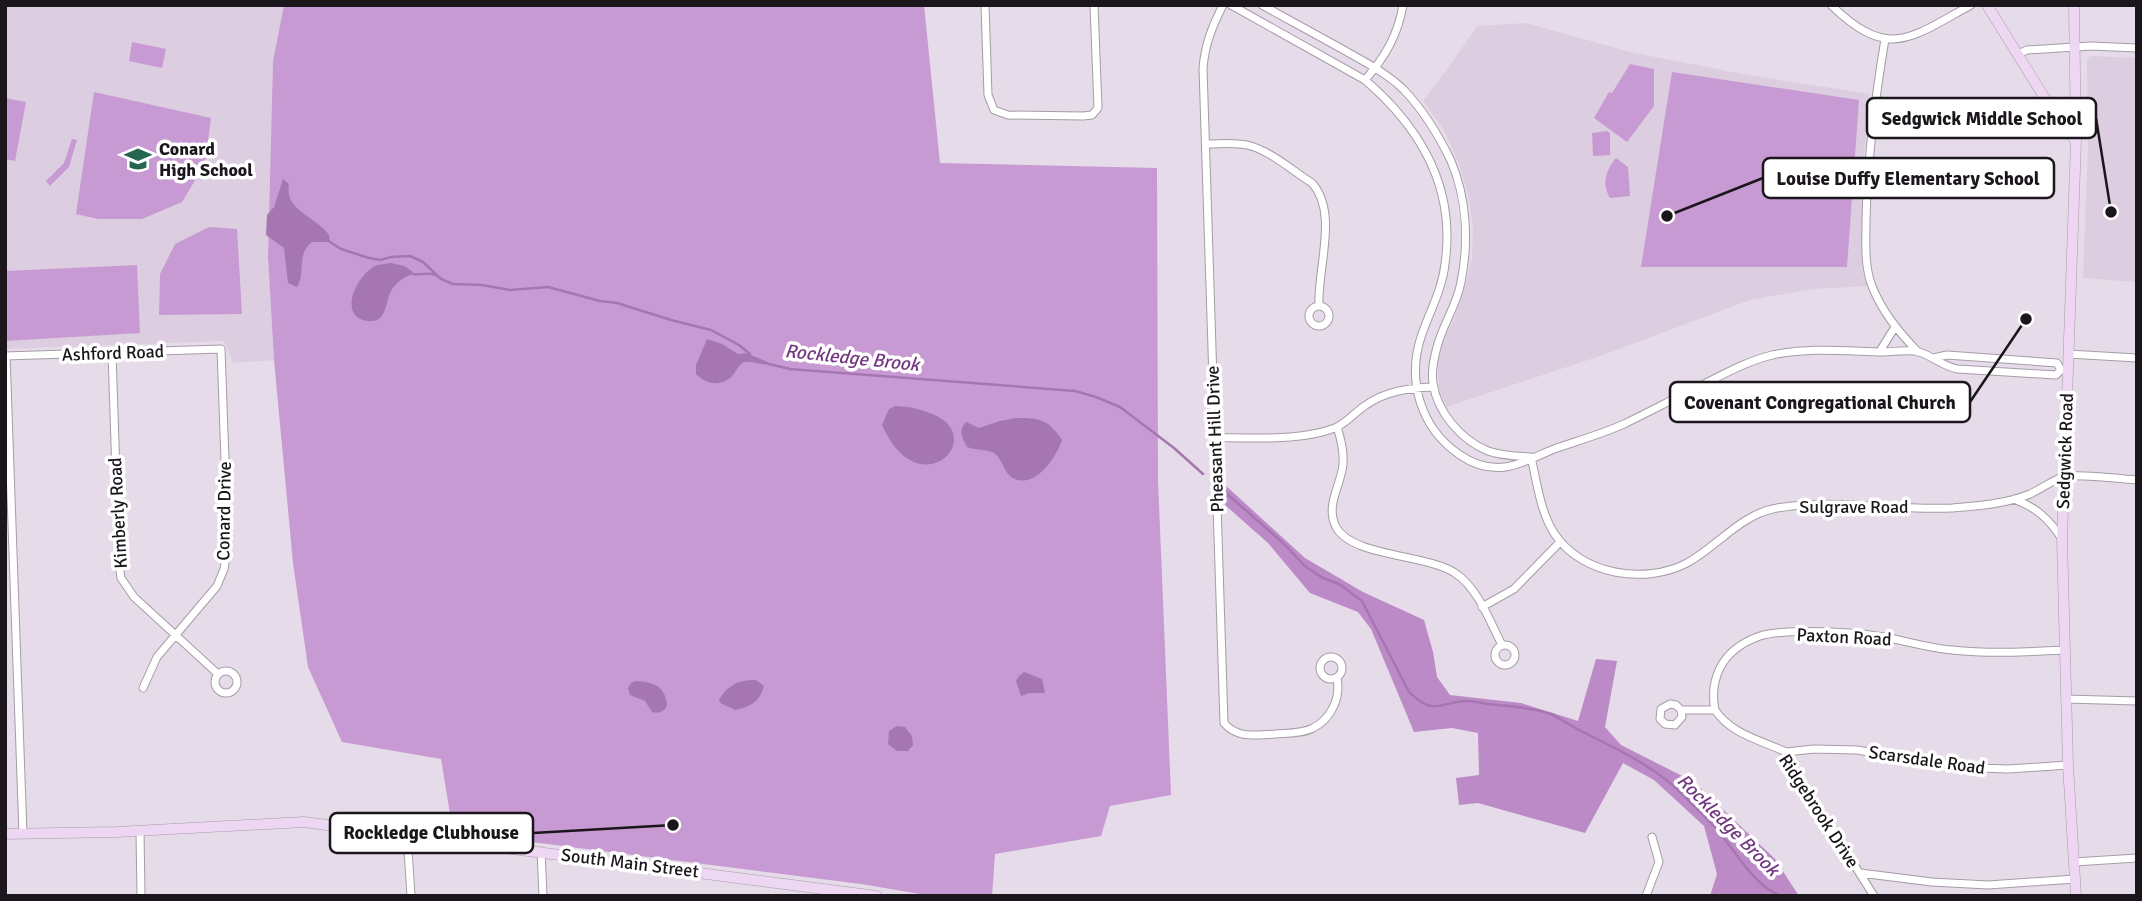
<svg xmlns="http://www.w3.org/2000/svg" width="2142" height="901" viewBox="0 0 2142 901" font-family="Signika,sans-serif">
<style>
.built{fill:#ddcde0}
.green{fill:#c89ad3}
.forest{fill:#bb8ac7}
.water{fill:#a676b1}
.lines{fill:none;stroke-linecap:round;stroke-linejoin:round}
.stream{stroke:#a676b1;stroke-width:2.5}
.street-casing{stroke:#a69ca8;stroke-width:9}
.secondary-casing{stroke:#a69ca8;stroke-width:11}
.street{stroke:#fff;stroke-width:7}
.secondary{stroke:#edd7f2;stroke-width:10}
.labels{text-anchor:middle;dominant-baseline:central;stroke-width:7;stroke-linejoin:round;paint-order:stroke}
.poi-label{font-size:18px;font-weight:bold;fill:#1a161b;stroke:#fff;text-anchor:start}
.street-label{font-size:18px;fill:#1a161b;stroke:#fff}
.water-label{font-size:19px;font-style:italic;fill:#733781;stroke:#fff}
.leader{fill:none;stroke:#1a161b;stroke-width:2.5}
.callout-dot{fill:#1a161b;stroke:#fff;stroke-width:2.5}
.callout{fill:#fff;stroke:#1a161b;stroke-width:2.5}
.callout-label{font-size:19px;text-anchor:middle;font-weight:bold;fill:#1a161b}
</style>
<rect width="100%" height="100%" fill="#e6dbe8"/>
<!-- built -->
<path class="built" d="M5,5H284L273,61L268,257L274,360L233,363L224,341L5,349Z
M1526,23L1634,53L1754,76L1870,94L1863,164L1862,269L1867,286L1814,289L1750,300L1603,355L1446,407L1439,388L1438,362L1443,343L1457,312L1467,280L1472,259L1473,225L1468,194L1459,164L1444,130L1423,101L1451,64L1477,26Z
M2091,56L2137,58V282L2083,278L2088,146L2087,59Z"/>
<!-- green -->
<path class="green" d="M284,5H924L940,163L1157,168L1158,480L1171,795L1110,806L1101,836L995,854L992,896H932L861,884L453,832L441,759L342,742L308,667L293,563L274,360L268,257L273,61Z
M132,42L166,49L162,68L129,61Z
M1630,64L1654,69V106L1627,142L1594,118L1609,92L1612,93Z
M1672,72L1859,100L1847,267H1641Z
M94,92L211,118L205,164L182,202L142,219H98L76,214Z
M5,98L26,102L15,161L5,159Z
M1607,131L1610,133V155L1593,156L1592,133Z
M72,139L77,140L69,167L50,186L46,181L64,163Z
M1616,158L1628,167L1630,196L1610,198C1601,184 1606,170 1616,158Z
M209,227L237,229L242,314L159,315L160,274L175,244Z
M137,265L140,333L5,341V271Z"/>
<!-- forest -->
<path class="forest" d="M1225,485L1305,558L1363,592L1424,620L1433,652L1437,677L1450,695L1521,703L1578,721L1596,659L1617,661L1605,727L1621,745L1694,782L1775,859L1799,896H1710L1717,874L1704,826L1654,780L1623,763L1585,833L1478,803L1459,805L1456,778L1479,775L1478,733L1452,728L1414,732L1371,629L1358,612L1310,593L1268,543L1225,505Z"/>
<!-- water -->
<path class="water" d="M283,179L289,184C284,211 316,216 329,235L330,242H312C296,254 306,273 297,287L288,283L284,248L266,235L267,215L274,207Z
M391,263L404,266L412,271L413,274C404,277 395,283 391,291C385,303 387,324 367,321C337,316 357,275 375,266C379,264 386,264 391,263Z
M707,339L722,344L738,354L747,353L769,364C762,366 748,359 742,363C738,366 735,374 731,377C721,387 705,384 696,374V365Z
M895,406C906,406 916,408 927,412C994,433 920,511 882,425L889,409Z
M1016,418C1040,418 1048,419 1062,440C1056,459 1032,493 1010,476C1003,470 1002,458 994,453C985,449 975,450 967,447C962,438 958,430 966,422L979,428L1000,421Z
M1024,672L1042,679L1045,693H1029L1021,696L1016,681L1019,676Z
M756,680L764,686C760,701 751,707 735,710L720,703L719,700C728,685 738,680 756,680Z
M636,681C654,682 665,686 667,705C665,712 658,714 652,712L645,701L630,695L628,688L631,683Z
M897,726L905,727L912,736L913,745L908,751H897L888,744L889,731Z"/>
<g class="lines">
<!-- stream -->
<path class="stream" d="M330,242L341,249L369,258L380,260L391,257L410,256L423,262L441,279L453,284L482,285L510,290L548,287L600,301L617,303L671,320L711,330L739,345L750,354
M413,274C421,275 428,272 436,275
M755,358L769,364L790,369L1075,391L1096,397L1120,407L1174,448L1203,474
M1226,493L1282,542L1306,567L1323,578L1339,584L1362,601L1409,692C1435,717 1438,702 1467,701C1474,701 1481,703 1488,704C1508,706 1531,707 1551,714C1562,719 1572,727 1583,732C1619,750 1658,768 1686,798C1697,809 1709,820 1719,832C1738,854 1753,885 1781,896"/>
<!-- street casing -->
<g class="street-casing">
<path id="street" d="M985,5L988,95L994,110L1008,115L1083,116L1092,115L1098,108L1094,5
M1223,5C1212,27 1205,44 1203,68L1224,723C1238,739 1255,735 1275,734C1286,733 1302,734 1313,728C1331,719 1341,698 1337,678
M1231,5L1365,80C1421,128 1456,188 1445,264C1442,290 1430,311 1422,334C1406,379 1420,428 1460,455C1473,464 1489,469 1505,467C1521,465 1539,455 1554,449C1577,441 1602,434 1624,424C1651,411 1677,397 1704,384C1726,373 1748,361 1772,355C1809,347 1845,351 1883,352C1894,352 1908,349 1919,352C1933,356 1943,367 1958,369L2056,375L2061,370H2067
M1262,5C1289,20 1315,34 1342,49C1363,61 1387,73 1404,90C1423,110 1439,136 1451,161C1467,199 1469,242 1461,282C1457,305 1443,324 1437,347C1434,358 1431,371 1433,383C1437,412 1461,440 1488,451C1502,456 1516,456 1530,457
M1831,5C1889,61 1910,38 1971,5
M1885,39C1875,99 1867,160 1866,222C1866,242 1864,266 1872,286C1882,312 1899,332 1918,352
M2018,54L2027,50L2091,46L2137,48
M1365,80C1385,57 1398,35 1403,5
M1207,144C1221,144 1237,142 1251,146C1273,153 1293,171 1312,183C1339,213 1317,268 1319,306
M1309 316a10 10 0 1 1 20 0a10 10 0 1 1-20 0Z
M1880,351L1895,327
M112,353L119,564L121,578L134,597L218,674
M2068,354L2137,358
M5,356L221,349L228,544L224,569L217,586L157,657L143,688
M6,356L23,834
M1933,358L1947,355L2057,363L2061,370
M1337,427C1341,439 1344,451 1343,464C1341,486 1325,505 1336,527C1352,557 1427,554 1455,573C1478,588 1490,622 1502,645
M1215,438C1255,437 1297,442 1335,428C1347,423 1355,412 1366,405C1386,391 1409,388 1433,387
M1531,457C1537,482 1540,511 1554,533C1581,575 1645,585 1687,563C1718,546 1741,514 1777,508C1835,498 1893,511 1952,508C1977,506 2006,504 2030,494C2041,489 2051,481 2063,477C2074,473 2122,479 2137,480
M2014,499C2037,508 2049,519 2062,539
M1482,607L1514,589L1560,542
M1495 655a10 10 0 1 1 20 0a10 10 0 1 1-20 0Z
M1320 668a11 11 0 1 1 22 0a11 11 0 1 1-22 0Z
M215 682a11 11 0 1 1 22 0a11 11 0 1 1-22 0Z
M2066,699L2137,701
M1681,710L1682,717L1675,725L1665,724L1660,719L1661,709L1670,704L1676,705L1681,710H1715C1731,734 1760,740 1786,752L1798,776L1874,896
M1715,710C1712,695 1713,682 1720,668C1728,652 1743,642 1760,636C1785,628 1857,632 1884,637C1906,641 1929,648 1952,650C1990,654 2027,652 2065,650
M1786,752L1814,749L1857,750L1920,761L1978,768L2008,769L2068,765
M140,831L141,896
M407,834L411,896
M541,851L543,896
M2074,862L2137,858
M1860,873L1932,882L1988,885L2075,879
M1646,896L1659,862L1652,837"/>
</g>
<!-- secondary casing -->
<g class="secondary-casing">
<path id="secondary" d="M1987,5L2062,126L2076,141
M2074,5L2076,141L2062,539L2068,765L2076,896
M5,834L116,832L304,822L877,896"/>
</g>
<!-- street -->
<use href="#street" class="street"/>
<!-- secondary -->
<use href="#secondary" class="secondary"/>
</g>
<!-- icons -->
<defs>
<g id="school-bare" transform="scale(2.1)"><path d="M0-5L7-2L0 1L-7-2ZM-4 1L0 2.5L4 1V4Q0 6-4 4Z" fill="#266552" stroke="#fff" stroke-width="2.5" paint-order="stroke"/></g>
</defs>
<g fill-rule="evenodd">
<use href="#school-bare" x="138" y="159"/>
</g>
<g class="labels">
<!-- poi labels -->
<g class="poi-label">
<text x="159" y="149">Conard<tspan x="159" dy="21">High School</tspan></text>
</g>
<!-- street labels -->
<g class="street-label">
<text transform="translate(113 353) rotate(-2)">Ashford Road</text>
<text transform="translate(1215 439) rotate(-92)">Pheasant Hill Drive</text>
<text transform="translate(2065 451) rotate(-88)">Sedgwick Road</text>
<text x="1854" y="507">Sulgrave Road</text>
<text transform="translate(224 511) rotate(-89)">Conard Drive</text>
<text transform="translate(118 513) rotate(-93)">Kimberly Road</text>
<text transform="translate(1844 637) rotate(3)">Paxton Road</text>
<text transform="translate(1927 760) rotate(8)">Scarsdale Road</text>
<text transform="translate(1819 811) rotate(57)">Ridgebrook Drive</text>
<text transform="translate(630 863) rotate(7)">South Main Street</text>
</g>
<!-- water labels -->
<g class="water-label">
<text transform="translate(852 358) rotate(6)">Rockledge Brook</text>
<text transform="translate(1728 825) rotate(45)">Rockledge Brook</text>
</g>
</g>
<!-- callouts -->
<path class="leader" d="M2111 212L2096 118M1667 216L1763 178M2026 319L1970 402M673 825L533 833"/>
<g class="callout-dot">
<circle cx="2111" cy="212" r="7"/>
<circle cx="1667" cy="216" r="7"/>
<circle cx="2026" cy="319" r="7"/>
<circle cx="673" cy="825" r="7"/>
</g>
<g class="callout">
<rect x="1867" y="98" width="229" height="40" rx="7"/>
<rect x="1763" y="158" width="291" height="40" rx="7"/>
<rect x="1670" y="382" width="300" height="40" rx="7"/>
<rect x="330" y="813" width="203" height="40" rx="7"/>
</g>
<g class="callout-label">
<text x="1982" y="125">Sedgwick Middle School</text>
<text x="1908" y="185">Louise Duffy Elementary School</text>
<text x="1820" y="409">Covenant Congregational Church</text>
<text x="431" y="839">Rockledge Clubhouse</text>
</g>
<!-- border -->
<rect width="2142" height="901" fill="none" stroke="#1a161b" stroke-width="14"/>
</svg>
